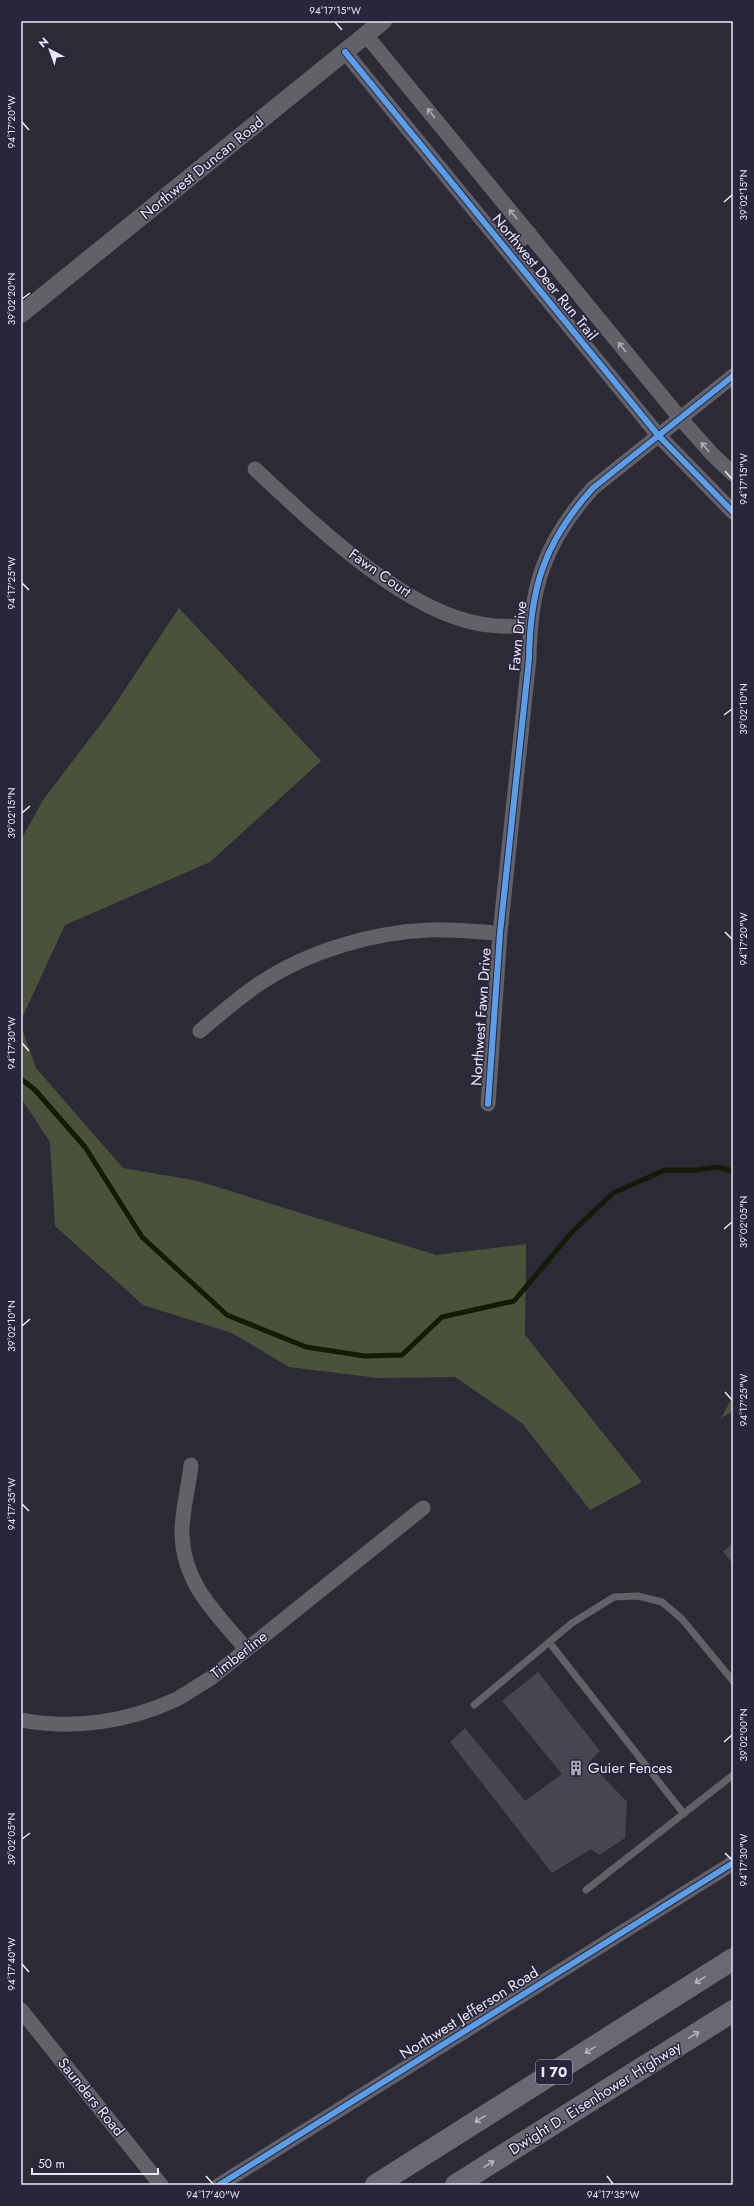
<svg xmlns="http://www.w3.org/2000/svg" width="754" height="2206" viewBox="0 0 754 2206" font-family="Jost,sans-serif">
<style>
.forest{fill:#4a5339}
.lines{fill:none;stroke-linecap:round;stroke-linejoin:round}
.stream{stroke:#131a05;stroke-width:5}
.building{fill:#484652}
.service{stroke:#626167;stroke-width:7}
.minor{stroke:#626167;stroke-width:15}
.tertiary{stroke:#626167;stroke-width:18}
.motorway{stroke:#6a6972;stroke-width:22}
.cycleway-casing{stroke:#28253c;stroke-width:8}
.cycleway{stroke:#5a9eea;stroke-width:6}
.oneway{stroke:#acabb7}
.oneway2{stroke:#b6b5c2}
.ticks{fill:none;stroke:#e9e8f8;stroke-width:1.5}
.labels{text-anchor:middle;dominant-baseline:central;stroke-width:3;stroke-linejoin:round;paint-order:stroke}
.shield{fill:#28253c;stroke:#afaec0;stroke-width:1}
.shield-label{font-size:14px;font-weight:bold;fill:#e9e8f8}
.street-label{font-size:15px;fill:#e9e8f8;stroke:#28253c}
.poi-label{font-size:15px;fill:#e9e8f8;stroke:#28253c;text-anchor:start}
.neatline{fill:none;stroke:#e9e8f8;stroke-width:1.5}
.ticks-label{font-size:10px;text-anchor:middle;fill:#e9e8f8}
</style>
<rect width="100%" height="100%" fill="#2c2a37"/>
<!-- forest -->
<path class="forest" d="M179,608L321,761L210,862L65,925L21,1020V840L43,800L110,712Z
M21,1026L36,1068L123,1168L198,1181L436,1255L526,1244L525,1335L642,1482L590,1510L522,1423L455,1377L378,1378L289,1367L232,1333L143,1305L55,1226L50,1142L21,1098Z
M733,1396V1411L721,1418Z"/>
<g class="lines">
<!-- stream -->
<path class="stream" d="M21,1079L35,1090L85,1147L142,1237L227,1315L306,1347L365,1356L402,1355L442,1317L514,1301L572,1232L613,1193L665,1170H697L717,1167L733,1171"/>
</g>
<!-- building -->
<path class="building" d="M733,1543V1564L723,1552Z
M538,1672L600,1751L589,1762L627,1802L625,1838L599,1855L591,1849L552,1873L450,1742L465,1728L525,1801L562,1774L502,1701Z"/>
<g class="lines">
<!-- service -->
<path class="service" d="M549,1642L684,1814
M474,1705L572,1623L614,1597L638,1596L662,1602L682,1619L733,1681
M586,1890L733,1775"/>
<!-- minor -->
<path class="minor" d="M366,35L680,418L712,454L733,474
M345,52L658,435L733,512
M508,251L529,233
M255,469C312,522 402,611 481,624C496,627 514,626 529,627
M200,1031C220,1014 240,996 262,982C309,951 374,932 429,930C453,929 476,932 500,933
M488,1104L500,933L529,659C530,588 544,542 593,488L733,376
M191,1465C189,1486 181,1514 182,1535C184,1585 216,1613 246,1649
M21,1720C73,1730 128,1722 177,1699C188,1693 199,1685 211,1678L423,1508
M21,2010L161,2185
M219,2185L733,1863"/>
<!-- tertiary -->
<path class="tertiary" d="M21,314L383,21"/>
<!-- motorway -->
<path class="motorway" d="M376,2185L733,1959
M456,2185L733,2011"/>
<!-- cycleway casing -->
<g class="cycleway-casing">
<path id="cycleway" d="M345,52L658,435L733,512
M488,1104L500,933L529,659C530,588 544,542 593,488L733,376
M219,2185L733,1863"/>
</g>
<!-- cycleway -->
<use href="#cycleway" class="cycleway"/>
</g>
<!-- one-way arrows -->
<defs><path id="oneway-shaft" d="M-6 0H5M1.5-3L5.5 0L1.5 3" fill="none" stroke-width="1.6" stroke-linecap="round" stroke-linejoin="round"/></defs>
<g class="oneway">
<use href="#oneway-shaft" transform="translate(431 113) rotate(-129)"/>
<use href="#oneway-shaft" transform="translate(513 214) rotate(-129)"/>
<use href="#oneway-shaft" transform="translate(622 347) rotate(-129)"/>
<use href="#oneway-shaft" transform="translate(705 447) rotate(-131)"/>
</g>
<g class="oneway2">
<use href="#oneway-shaft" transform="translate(700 1980) rotate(148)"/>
<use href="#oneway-shaft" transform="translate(694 2035) rotate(-32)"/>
<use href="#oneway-shaft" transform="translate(590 2050) rotate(148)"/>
<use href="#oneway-shaft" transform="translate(480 2119) rotate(148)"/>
<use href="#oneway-shaft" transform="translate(489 2164) rotate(-32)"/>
</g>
<!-- ticks -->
<path class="ticks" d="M335,22L342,30M22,122L29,130M724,202L732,195M22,299L30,293M725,471L732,479M22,583L29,590M724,715L732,709M22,813L30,806M725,932L732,939M22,1043L29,1051M724,1229L732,1222M22,1326L30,1319M725,1392L732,1400M22,1504L29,1511M724,1742L732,1735M22,1839L30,1833M725,1853L732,1860M22,1964L29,1972M206,2176L213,2184M607,2176L613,2184"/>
<!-- icons -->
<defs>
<g id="building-bare" transform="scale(1.2)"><path d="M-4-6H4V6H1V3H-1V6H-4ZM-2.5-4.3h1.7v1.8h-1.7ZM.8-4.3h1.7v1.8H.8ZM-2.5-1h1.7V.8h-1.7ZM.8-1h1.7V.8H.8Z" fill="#a7a6b4" stroke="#28253c" stroke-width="2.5" paint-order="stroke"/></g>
</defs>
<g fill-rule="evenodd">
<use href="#building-bare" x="576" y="1768"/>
</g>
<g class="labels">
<!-- shield labels -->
<rect class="shield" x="536" y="2060" width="36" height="24" rx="3"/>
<g class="shield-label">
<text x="554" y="2072">I 70</text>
</g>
<!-- street labels -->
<g class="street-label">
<text transform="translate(202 168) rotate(-39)">Northwest Duncan Road</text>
<text transform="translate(545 277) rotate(51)">Northwest Deer Run Trail</text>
<text transform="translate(380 573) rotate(35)">Fawn Court</text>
<text transform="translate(518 636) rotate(-84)">Fawn Drive</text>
<text transform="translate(481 1017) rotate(-86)">Northwest Fawn Drive</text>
<text transform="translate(239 1655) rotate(-38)">Timberline</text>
<text transform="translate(469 2013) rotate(-32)">Northwest Jefferson Road</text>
<text transform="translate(91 2097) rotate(51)">Saunders Road</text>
<text transform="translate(595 2098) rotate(-32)">Dwight D. Eisenhower Highway</text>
</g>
<!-- poi labels -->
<g class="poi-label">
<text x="588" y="1768">Guier Fences</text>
</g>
</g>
<!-- border -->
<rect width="754" height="2206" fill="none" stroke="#28253c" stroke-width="44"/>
<!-- north arrow -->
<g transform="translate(50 50) rotate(319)" stroke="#28253c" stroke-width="3" paint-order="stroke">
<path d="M0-3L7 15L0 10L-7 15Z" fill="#e9e8f8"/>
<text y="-6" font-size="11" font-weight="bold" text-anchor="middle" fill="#e9e8f8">N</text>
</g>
<!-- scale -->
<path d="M32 2168v6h126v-6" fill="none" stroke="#e9e8f8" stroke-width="2"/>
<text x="38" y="2168" font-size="12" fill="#e9e8f8" stroke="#28253c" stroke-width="3" paint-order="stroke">50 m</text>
<rect x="22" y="22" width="710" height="2162" class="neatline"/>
<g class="ticks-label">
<text x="335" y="14">94°17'15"W</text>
<text transform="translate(11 122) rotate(-90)" y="4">94°17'20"W</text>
<text transform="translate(743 195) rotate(-90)" y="4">39°02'15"N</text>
<text transform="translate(11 299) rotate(-90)" y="4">39°02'20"N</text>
<text transform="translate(743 479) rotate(-90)" y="4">94°17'15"W</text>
<text transform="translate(11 583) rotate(-90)" y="4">94°17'25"W</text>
<text transform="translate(743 709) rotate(-90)" y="4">39°02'10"N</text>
<text transform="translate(11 813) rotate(-90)" y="4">39°02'15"N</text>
<text transform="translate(743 939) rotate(-90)" y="4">94°17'20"W</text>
<text transform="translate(11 1043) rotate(-90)" y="4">94°17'30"W</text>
<text transform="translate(743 1222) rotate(-90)" y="4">39°02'05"N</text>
<text transform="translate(11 1326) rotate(-90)" y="4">39°02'10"N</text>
<text transform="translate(743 1400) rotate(-90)" y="4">94°17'25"W</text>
<text transform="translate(11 1504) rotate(-90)" y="4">94°17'35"W</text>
<text transform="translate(743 1735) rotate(-90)" y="4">39°02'00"N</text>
<text transform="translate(11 1839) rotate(-90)" y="4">39°02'05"N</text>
<text transform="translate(743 1860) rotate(-90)" y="4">94°17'30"W</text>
<text transform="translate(11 1964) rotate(-90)" y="4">94°17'40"W</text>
<text x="213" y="2198">94°17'40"W</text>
<text x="613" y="2198">94°17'35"W</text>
</g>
</svg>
